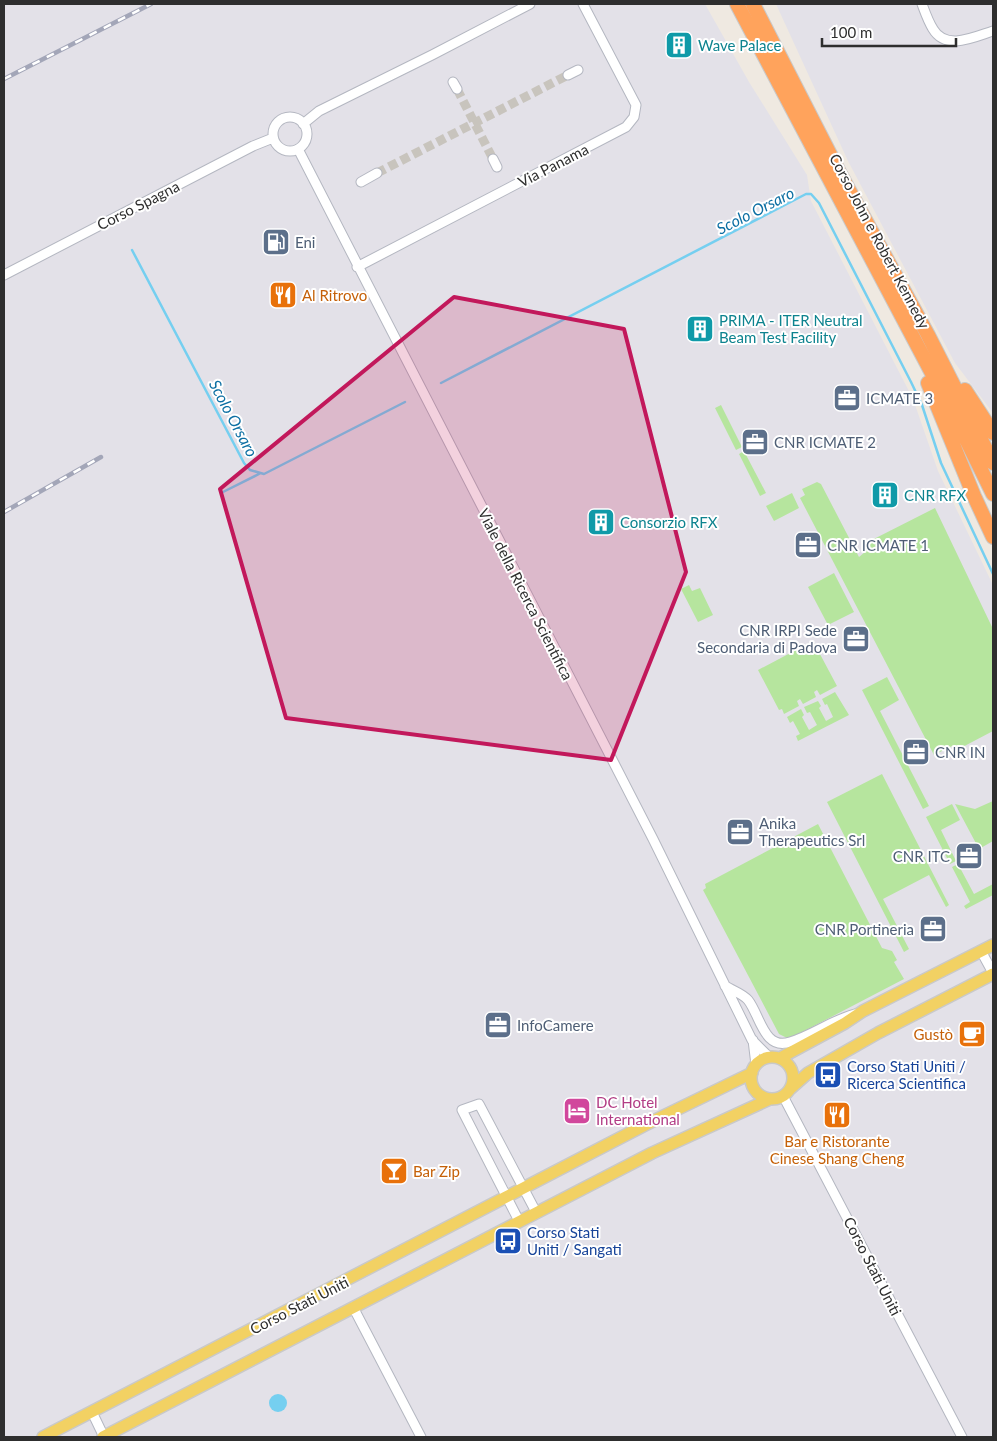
<svg xmlns="http://www.w3.org/2000/svg" width="997" height="1441" viewBox="0 0 997 1441" font-family="Lato,sans-serif">
<style>
.industrial{fill:#e3e1e8}
.green{fill:#b6e59e}
.water{fill:#75cff0}
.lines{fill:none;stroke-linecap:round;stroke-linejoin:round}
.stream{stroke:#75cff0;stroke-width:2.5}
.minor-tunnel{stroke:#c8c4bd;stroke-width:9;stroke-dasharray:9 4.5;stroke-linecap:butt}
.minor-casing{stroke:#b4b7c1;stroke-width:11}
.major-casing{stroke:#c9c9c9;stroke-width:14}
.highway-casing{stroke:#c9c9c9;stroke-width:16}
.minor{stroke:#fff;stroke-width:9}
.major{stroke:#f2d163;stroke-width:11}
.highway{stroke:#ffa35c;stroke-width:14}
.rail-casing{stroke:#a3a6b8;stroke-width:4.5}
.rail{stroke:#fff;stroke-width:2.5;stroke-dasharray:8;stroke-linecap:butt}
.marked{fill:#c2185b;fill-opacity:0.2;stroke:#c2185b;stroke-width:4;stroke-linejoin:round}
.labels{text-anchor:middle;dominant-baseline:central;stroke-width:4;stroke-linejoin:round;paint-order:stroke}
.culture-label{font-size:15px;fill:#0d838f;stroke:#fff;text-anchor:start}
.street-label{font-size:15px;fill:#2e2e2e;stroke:#fff}
.service-label{font-size:15px;fill:#4e5e75;stroke:#fff;text-anchor:start}
.food-label{font-size:15px;fill:#c56008;stroke:#fff;text-anchor:start}
.transit-label{font-size:15px;fill:#164399;stroke:#fff;text-anchor:start}
.hotel-label{font-size:15px;fill:#b23c85;stroke:#fff;text-anchor:start}
.water-label{font-size:16px;font-style:italic;fill:#0d6fa3;stroke:#fff}
</style>
<rect width="100%" height="100%" fill="#efe9e1"/>
<!-- industrial -->
<path class="industrial" d="M4,4H705L749,82L807,175L811,201L913,399L938,471L993,585V1437H4Z
M776,4H993V413L955,363L848,161Z"/>
<!-- green -->
<path class="green" d="M721,405L742,447L736,450L715,408Z
M744,451L766,493L760,496L739,454Z
M817,482L821,484L859,557L865,552L862,545L935,508L993,629V731L955,751L952,746L934,755L800,498L805,495L802,489Z
M792,493L799,508L774,521L766,506Z
M834,573L854,612L828,625L808,587Z
M689,585L692,591L700,588L713,615L698,622L681,589Z
M813,641L837,686L820,695L817,690L814,692L816,697L803,704L800,699L797,701L799,706L784,714L782,709L779,710L758,670Z
M887,677L899,700L880,711L929,806L923,809L862,690Z
M835,692L849,715L798,741L796,736L800,734L793,721L790,723L787,717L801,709L804,715L802,717L809,730L817,725L810,712L807,713L804,707L818,701L821,706L819,708L826,721L833,717L827,704L825,705L822,699Z
M882,774L949,905L946,907L929,875L883,899L909,949L904,952L827,802Z
M993,801V841L979,849L955,804L975,809Z
M952,804L960,820L941,830L956,861L950,864L926,817Z
M818,824L882,948L892,951L897,960L894,962L904,979L789,1039L779,1034L703,890L706,888L705,884Z
M958,864L974,894L993,884V895L966,909L964,906L970,902L952,867Z"/>
<!-- water -->
<path class="water" d="M269 1403a9 9 0 1 1 18 0a9 9 0 1 1-18 0Z"/>
<g class="lines">
<!-- stream -->
<path class="stream" d="M132,250L244,463L250,470L264,474L405,402
M441,383L806,194H811L819,203L911,382L922,405L941,463L993,574
M221,493L259,474"/>
<!-- minor-tunnel -->
<path class="minor-tunnel" d="M457,89L493,159
M377,173L568,75"/>
<!-- minor casing -->
<g class="minor-casing">
<path id="minor" d="M922,4C925,12 928,21 933,29C946,51 974,37 993,31
M568,75L578,70
M453,82L457,89
M273 134a17 17 0 1 1 34 0a17 17 0 1 1-34 0Z
M303,124L319,111L432,55L530,4
M298,149L653,839L752,1040L769,1057
M493,159L497,167
M361,182L377,173
M357,267L626,127L634,117L636,105L583,4
M4,275L253,146L273,138
M981,951L993,973
M725,986C732,990 743,994 748,1000C760,1015 764,1051 790,1042C813,1035 832,1020 855,1014
M753,1040L756,1065
M783,1096L962,1437
M519,1221L462,1110L479,1104L536,1212
M353,1307L421,1437
M92,1412L104,1437"/>
</g>
<!-- major casing -->
<g class="major-casing">
<path id="major" d="M751 1078a21 21 0 1 1 42 0a21 21 0 1 1-42 0Z
M780,1058L845,1023L863,1011L993,945
M790,1089L808,1073L878,1033L993,974
M43,1437L506,1197L645,1125L752,1073
M103,1437L652,1153L770,1099"/>
</g>
<!-- highway casing -->
<g class="highway-casing">
<path id="highway" d="M737,4L953,413L993,494
M753,4L839,172L928,335L993,463
M928,383L974,496L993,537
M965,390L993,433"/>
</g>
<!-- minor -->
<use href="#minor" class="minor"/>
<!-- major -->
<use href="#major" class="major"/>
<!-- highway -->
<use href="#highway" class="highway"/>
<!-- rail casing -->
<g class="rail-casing">
<path id="rail" d="M4,79L151,4
M4,512L101,457"/>
</g>
<!-- rail -->
<use href="#rail" class="rail"/>
</g>
<!-- marked area -->
<path class="marked" d="M454,297L624,329L686,572L611,760L286,718L220,489Z"/>
<!-- icons -->
<defs>
<g id="building-square" transform="scale(1.4375)"><rect x="-9" y="-9" width="18" height="18" rx="4" fill="#0f9aa8" stroke="#fff"/><path d="M-4-6H4V6H1V3H-1V6H-4ZM-2.5-4.3h1.7v1.8h-1.7ZM.8-4.3h1.7v1.8H.8ZM-2.5-1h1.7V.8h-1.7ZM.8-1h1.7V.8H.8Z" fill="#fff"/></g>
<g id="fuel-square" transform="scale(1.4375)"><rect x="-9" y="-9" width="18" height="18" rx="4" fill="#5c6f8a" stroke="#fff"/><path d="M-5.5-6h7V0h2V4h1.3V-2.5L3-4.5l.8-.8L6-3V5H2.5V1h-1V6h-7ZM-4.2-4.7v3.2H.2V-4.7Z" fill="#fff"/></g>
<g id="restaurant-square" transform="scale(1.4375)"><rect x="-9" y="-9" width="18" height="18" rx="4" fill="#e8710a" stroke="#fff"/><path d="M-5-6h1v4h1v-4h1v4h1v-4h1v5L-1.5 .5V6h-2V.5L-5-1ZM5-6V6H3V1.5H1.5Q1.5-4 5-6Z" fill="#fff"/></g>
<g id="office-square" transform="scale(1.4375)"><rect x="-9" y="-9" width="18" height="18" rx="4" fill="#5c6f8a" stroke="#fff"/><path d="M-6-3h4V-5.5h4V-3h4V5H-6ZM-1-4.5V-3h2v-1.5ZM-6 0V1H6V0Z" fill="#fff"/></g>
<g id="cafe-square" transform="scale(1.4375)"><rect x="-9" y="-9" width="18" height="18" rx="4" fill="#e8710a" stroke="#fff"/><path d="M-5.5-4.5H6V0H3Q3 3.5 0 3.5H-2.5Q-5.5 3.5-5.5 0ZM3-3.2v2h1.7v-2ZM-6 4.5H4V6H-6Z" fill="#fff"/></g>
<g id="bus-square" transform="scale(1.4375)"><rect x="-9" y="-9" width="18" height="18" rx="4" fill="#1a4fb4" stroke="#fff"/><path d="M-5-6H5V4H4V6H2V4H-2V6H-4V4H-5ZM-3.5-4V0h7V-4ZM-3.5 1.2v1.5H-2V1.2ZM2 1.2v1.5H3.5V1.2Z" fill="#fff"/></g>
<g id="hotel-square" transform="scale(1.4375)"><rect x="-9" y="-9" width="18" height="18" rx="4" fill="#d1479c" stroke="#fff"/><path d="M-6-4.5h1.5V1H6V5H4.5V3h-9V5H-6ZM-4 0a1.8 1.8 0 1 1 3.6 0ZM.5 0V-2.5h3Q6-2.5 6 0Z" fill="#fff"/></g>
<g id="bar-square" transform="scale(1.4375)"><rect x="-9" y="-9" width="18" height="18" rx="4" fill="#e8710a" stroke="#fff"/><path d="M-6-5H6L.8 .8V4.5H3.5V6h-7V4.5H-.8V.8Z" fill="#fff"/></g>
</defs>
<g fill-rule="evenodd">
<use href="#building-square" x="679" y="45"/>
<use href="#fuel-square" x="276" y="242"/>
<use href="#restaurant-square" x="283" y="295"/>
<use href="#building-square" x="700" y="329"/>
<use href="#office-square" x="847" y="398"/>
<use href="#office-square" x="755" y="442"/>
<use href="#building-square" x="885" y="495"/>
<use href="#building-square" x="601" y="522"/>
<use href="#office-square" x="808" y="545"/>
<use href="#office-square" x="856" y="639"/>
<use href="#office-square" x="916" y="752"/>
<use href="#office-square" x="740" y="832"/>
<use href="#office-square" x="969" y="856"/>
<use href="#office-square" x="933" y="929"/>
<use href="#office-square" x="498" y="1025"/>
<use href="#cafe-square" x="972" y="1034"/>
<use href="#bus-square" x="828" y="1075"/>
<use href="#hotel-square" x="577" y="1111"/>
<use href="#restaurant-square" x="837" y="1115"/>
<use href="#bar-square" x="394" y="1171"/>
<use href="#bus-square" x="508" y="1241"/>
</g>
<g class="labels">
<!-- culture labels -->
<g class="culture-label">
<text x="698" y="45">Wave Palace</text>
<text x="719" y="320">PRIMA - ITER Neutral<tspan x="719" dy="17">Beam Test Facility</tspan></text>
<text x="904" y="495">CNR RFX</text>
<text x="620" y="522">Consorzio RFX</text>
</g>
<!-- street labels -->
<g class="street-label">
<text transform="translate(553 165) rotate(-27)">Via Panama</text>
<text transform="translate(138 205) rotate(-27)">Corso Spagna</text>
<text transform="translate(880 241) rotate(62)">Corso John e Robert Kennedy</text>
<text transform="translate(526 594) rotate(63)">Viale della Ricerca Scientifica</text>
<text transform="translate(873 1266) rotate(63)">Corso Stati Uniti</text>
<text transform="translate(299 1305) rotate(-27)">Corso Stati Uniti</text>
</g>
<!-- service labels -->
<g class="service-label">
<text x="295" y="242">Eni</text>
<text x="866" y="398">ICMATE 3</text>
<text x="774" y="442">CNR ICMATE 2</text>
<text x="827" y="545">CNR ICMATE 1</text>
<text x="837" y="630" text-anchor="end">CNR IRPI Sede<tspan x="837" dy="17">Secondaria di Padova</tspan></text>
<text x="935" y="752">CNR IN</text>
<text x="759" y="823">Anika<tspan x="759" dy="17">Therapeutics Srl</tspan></text>
<text x="950" y="856" text-anchor="end">CNR ITC</text>
<text x="914" y="929" text-anchor="end">CNR Portineria</text>
<text x="517" y="1025">InfoCamere</text>
</g>
<!-- food labels -->
<g class="food-label">
<text x="302" y="295">Al Ritrovo</text>
<text x="953" y="1034" text-anchor="end">Gustò</text>
<text x="837" y="1141" text-anchor="middle">Bar e Ristorante<tspan x="837" dy="17">Cinese Shang Cheng</tspan></text>
<text x="413" y="1171">Bar Zip</text>
</g>
<!-- transit labels -->
<g class="transit-label">
<text x="847" y="1066">Corso Stati Uniti /<tspan x="847" dy="17">Ricerca Scientifica</tspan></text>
<text x="527" y="1232">Corso Stati<tspan x="527" dy="17">Uniti / Sangati</tspan></text>
</g>
<!-- hotel labels -->
<g class="hotel-label">
<text x="596" y="1102">DC Hotel<tspan x="596" dy="17">International</tspan></text>
</g>
<!-- water labels -->
<g class="water-label">
<text transform="translate(755 210) rotate(-27)">Scolo Orsaro</text>
<text transform="translate(234 418) rotate(62)">Scolo Orsaro</text>
</g>
</g>
<!-- border -->
<rect width="997" height="1441" fill="none" stroke="#2e2e2e" stroke-width="10"/>
<!-- scale -->
<path d="M822 38v8h134v-8" fill="none" stroke="#2e2e2e" stroke-width="2.5"/>
<text x="830" y="38" font-size="15" fill="#2e2e2e" stroke="#ffffff" stroke-width="4" paint-order="stroke">100 m</text>
</svg>
